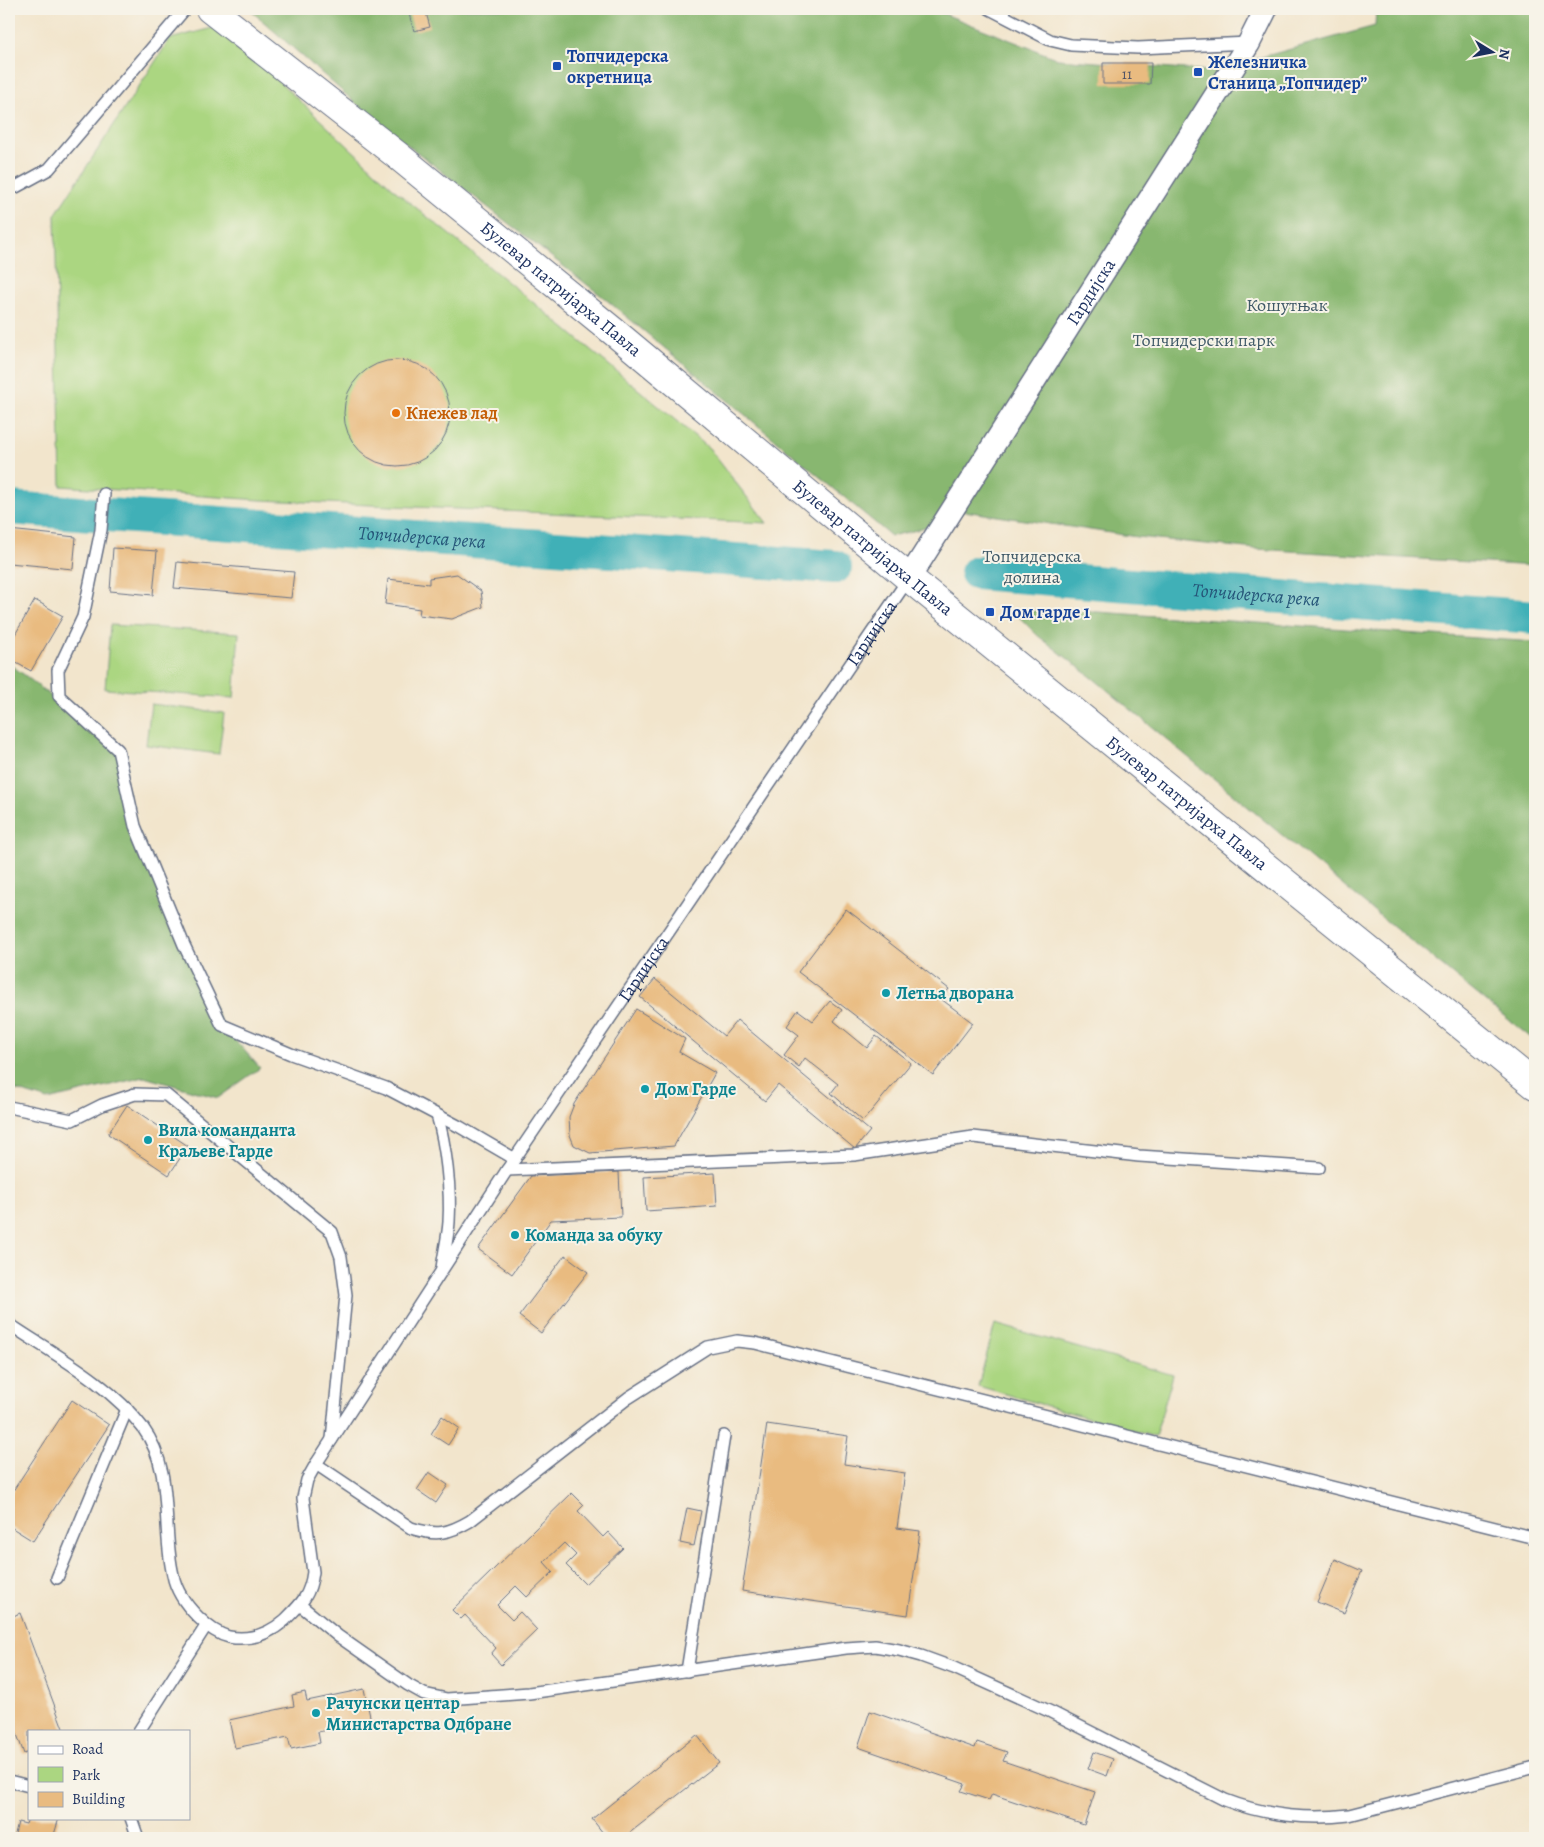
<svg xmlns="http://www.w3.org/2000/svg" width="1544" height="1847" viewBox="0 0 1544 1847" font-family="Alegreya,serif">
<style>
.green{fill:#abd681;stroke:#638270}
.forest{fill:#88b76f;stroke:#527366}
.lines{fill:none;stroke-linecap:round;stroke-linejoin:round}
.river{stroke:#3fb0b7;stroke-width:34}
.building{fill:#e9bb80}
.service-casing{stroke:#666f84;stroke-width:14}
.minor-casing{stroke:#666f84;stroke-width:25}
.secondary-casing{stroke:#666f84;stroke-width:30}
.service{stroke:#fff;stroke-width:11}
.minor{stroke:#fff;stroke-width:22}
.secondary{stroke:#fff;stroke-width:28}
.transit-dot{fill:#1a4fb4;stroke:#f7f3e8;stroke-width:2}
.food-dot{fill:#e8710a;stroke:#f7f3e8;stroke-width:2}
.culture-dot{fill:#0f9aa8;stroke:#f7f3e8;stroke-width:2}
.labels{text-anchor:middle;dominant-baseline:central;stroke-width:4;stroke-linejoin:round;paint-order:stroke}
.number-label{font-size:15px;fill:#4e5266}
.transit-label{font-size:18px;font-weight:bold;fill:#164399;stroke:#f7f3e8;text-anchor:start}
.street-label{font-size:18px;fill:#1b2f5e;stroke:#f7f3e8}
.park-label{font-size:18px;fill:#3f5967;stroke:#f7f3e8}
.food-label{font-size:18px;font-weight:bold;fill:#c56008;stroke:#f7f3e8;text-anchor:start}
.culture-label{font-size:18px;font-weight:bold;fill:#0d838f;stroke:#f7f3e8;text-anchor:start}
.water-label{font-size:19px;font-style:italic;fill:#265679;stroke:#f7f3e8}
</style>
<rect width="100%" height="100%" fill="#f7f3e8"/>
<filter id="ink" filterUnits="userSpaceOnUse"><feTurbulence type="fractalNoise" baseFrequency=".02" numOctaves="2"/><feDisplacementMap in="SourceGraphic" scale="10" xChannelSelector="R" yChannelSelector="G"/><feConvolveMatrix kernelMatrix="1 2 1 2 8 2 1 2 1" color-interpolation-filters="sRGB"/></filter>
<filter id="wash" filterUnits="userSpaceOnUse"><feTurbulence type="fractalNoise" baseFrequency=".0096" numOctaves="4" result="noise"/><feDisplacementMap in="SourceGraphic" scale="20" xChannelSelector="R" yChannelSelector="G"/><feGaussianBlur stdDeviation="1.12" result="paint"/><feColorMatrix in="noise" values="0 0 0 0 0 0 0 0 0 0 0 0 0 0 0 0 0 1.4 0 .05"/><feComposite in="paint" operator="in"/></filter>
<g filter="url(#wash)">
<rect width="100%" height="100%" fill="#f2e5cc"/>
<!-- green -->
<path class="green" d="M220,26L398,193L545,312L709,448L767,523L260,500L61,486L55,215L170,39Z
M110,625L239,633L234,698L105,689Z
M151,704L224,713L219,754L146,745Z
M995,1324L1173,1375L1155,1437L978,1386Z"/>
<!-- forest -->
<path class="forest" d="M249,9H932L1058,59L1211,71L1375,26L1376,9H1535V566L1256,549L1137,537L964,511L917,530L891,536L603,297L368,114Z
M1012,610L1098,612L1535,642V1041L1359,899L1094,679L1037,635Z
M9,664L26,676L118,750L135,826L222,1025L260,1068L218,1098L144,1077L48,1100L9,1088Z"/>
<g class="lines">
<!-- river -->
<g class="river">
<path id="s1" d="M9,508L835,567"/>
<path id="s2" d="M977,573L1535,617"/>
</g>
</g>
<g id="blocks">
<!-- building -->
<path class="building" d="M425,9L430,27L414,31L409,14Z
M1103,63H1151L1150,84H1103Z
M344 413a53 53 0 1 1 106 0a53 53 0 1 1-106 0Z
M9,530L76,537L73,569L9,563Z
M113,548L157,551L153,595L110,591Z
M177,562L294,572L291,598L174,588Z
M457,574L481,591L483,607L452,619L419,615L420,609L385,604L388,579L429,584V578Z
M35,600L63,616L31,671L9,659V645Z
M846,909L949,989L941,999L973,1023L933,1075L798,972Z
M655,979L724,1036L737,1020L870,1131L855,1149L778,1085L765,1101L640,997Z
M830,1001L842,1010L834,1021L867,1048L876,1036L911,1063L863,1121L831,1093L838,1084L805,1058L799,1067L784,1055L799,1035L787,1026L798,1010L813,1021Z
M636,1009L685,1039L679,1052L715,1073L674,1146L590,1153L574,1145L570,1135L569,1117L574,1104Z
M127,1105L188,1146L169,1175L108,1134Z
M619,1172L621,1217L551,1220L512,1274L478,1249L531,1176Z
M715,1173L717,1206L646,1211L644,1177Z
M565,1255L588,1272L541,1333L519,1316Z
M72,1400L109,1425L33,1541L9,1526V1497Z
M442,1416L459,1428L448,1445L431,1434Z
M767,1424L848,1436L844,1464L905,1473L897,1528L920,1531L908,1615L742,1591Z
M429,1472L448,1485L436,1503L417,1490Z
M572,1493L584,1505L578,1511L603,1537L608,1532L623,1548L585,1584L566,1565L576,1555L564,1543L544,1562L553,1572L527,1597L516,1586L497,1605L512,1620L520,1612L537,1630L501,1665L491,1654L496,1648L465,1615L461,1619L452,1610Z
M687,1508L701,1511L694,1546L680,1543Z
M1335,1559L1362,1571L1344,1613L1317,1602Z
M20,1613L64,1731H29V1752L24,1754L9,1712V1618Z
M364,1689L371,1721L318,1732L320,1743L291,1749L288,1737L235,1748L229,1720L294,1706L292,1695L305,1692L307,1701Z
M870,1711L975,1748L977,1742L1007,1752L1003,1761L1095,1792L1084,1825L992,1794L989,1800L961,1791L965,1784L858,1747Z
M697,1735L719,1763L623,1838H607L592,1819Z
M1094,1752L1113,1759L1107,1776L1088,1769Z
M28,1818H59L53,1838H14L18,1822L26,1824Z"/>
</g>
</g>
<g filter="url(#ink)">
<use href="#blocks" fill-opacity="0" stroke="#666f84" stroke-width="1"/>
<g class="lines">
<!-- service casing -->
<g class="service-casing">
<g id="service">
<path d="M990,9L1050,40L1071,45L1138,48L1249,43"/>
<path d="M9,187H16L49,169L185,9"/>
<path d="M104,494L101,530L83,617L58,670L59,696L118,750L135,826L184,945L222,1025L291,1054L386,1088L460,1127L515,1159"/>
<path d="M9,1107L72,1120L102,1105L135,1094L166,1095L332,1232L341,1257L346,1295L332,1439"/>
<path d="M437,1115C446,1145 451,1191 449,1222C448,1237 444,1253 442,1268"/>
<path d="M507,1170L854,1155L973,1137L1139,1156L1319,1168"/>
<path id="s3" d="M9,1324C55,1355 109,1383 143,1428C175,1472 161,1526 173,1575C176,1591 187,1606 198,1617C207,1626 217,1634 229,1637C251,1641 269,1634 285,1620C301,1604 310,1596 313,1572L303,1498L307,1480L316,1464L507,1170L909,578"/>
<path d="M316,1464L411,1528C436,1536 448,1534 470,1521L628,1398L708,1347L737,1341L755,1343L1535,1538"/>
<path d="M57,1578L127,1409"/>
<path d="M300,1605L338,1636L408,1685L424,1694L447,1699L529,1693L846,1648L875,1646L899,1650L921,1656L954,1668L1051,1712L1225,1800C1264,1815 1308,1820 1349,1815L1535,1767"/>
<path d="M687,1671L724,1436"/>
<path d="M139,1731L206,1626"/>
<path d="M9,1781L29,1786"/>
<path d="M131,1818L138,1838"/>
</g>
</g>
<!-- minor casing -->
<g class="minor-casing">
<g id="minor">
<path id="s4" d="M909,578L1249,43L1266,9"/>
</g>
</g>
<!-- secondary casing -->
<g class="secondary-casing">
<g id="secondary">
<path id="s5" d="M210,9L397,155L619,336L909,578L1535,1085"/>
</g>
</g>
<!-- service -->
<use href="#service" class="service"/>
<!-- minor -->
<use href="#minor" class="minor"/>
<!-- secondary -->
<use href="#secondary" class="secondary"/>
</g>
</g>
<!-- markers -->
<g class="transit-dot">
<rect x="552" y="61" width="10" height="10" rx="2.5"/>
<rect x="1193" y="67" width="10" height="10" rx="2.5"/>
<rect x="985" y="607" width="10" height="10" rx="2.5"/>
</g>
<circle class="food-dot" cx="396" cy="413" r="5"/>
<g class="culture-dot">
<circle cx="886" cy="993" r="5"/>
<circle cx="645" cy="1089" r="5"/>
<circle cx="148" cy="1140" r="5"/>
<circle cx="515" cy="1235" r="5"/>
<circle cx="316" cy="1713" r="5"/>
</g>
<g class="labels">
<!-- number labels -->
<g class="number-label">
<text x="1127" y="74">11</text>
</g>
<!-- transit labels -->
<g class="transit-label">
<text x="567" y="56">Топчидерска<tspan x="567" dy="21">окретница</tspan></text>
<text x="1208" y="62">Железничка<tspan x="1208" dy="21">Станица „Топчидер”</tspan></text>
<text x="1000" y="612">Дом гарде 1</text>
</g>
<!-- street labels -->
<g class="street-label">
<text stroke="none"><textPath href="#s5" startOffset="449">Булевар патријарха Павла</textPath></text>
<text stroke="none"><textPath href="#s4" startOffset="339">Гардијска</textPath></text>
<text stroke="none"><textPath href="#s5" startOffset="854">Булевар патријарха Павла</textPath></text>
<text stroke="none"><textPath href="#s3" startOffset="1638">Гардијска</textPath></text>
<text stroke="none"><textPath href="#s5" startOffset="1259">Булевар патријарха Павла</textPath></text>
<text stroke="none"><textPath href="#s3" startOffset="1232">Гардијска</textPath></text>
</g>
<!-- park labels -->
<g class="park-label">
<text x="1287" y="305">Кошутњак</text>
<text x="1204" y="340">Топчидерски парк</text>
<text x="1032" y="556">Топчидерска<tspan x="1032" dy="21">долина</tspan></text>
</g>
<!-- food labels -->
<g class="food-label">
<text x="406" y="413">Кнежев лад</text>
</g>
<!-- culture labels -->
<g class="culture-label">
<text x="896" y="993">Летња дворана</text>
<text x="655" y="1089">Дом Гарде</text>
<text x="158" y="1130">Вила команданта<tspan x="158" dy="21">Краљеве Гарде</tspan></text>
<text x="525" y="1235">Команда за обуку</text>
<text x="326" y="1703">Рачунски центар<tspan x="326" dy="21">Министарства Одбране</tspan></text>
</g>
<!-- water labels -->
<g class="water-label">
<text stroke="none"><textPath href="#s1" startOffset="414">Топчидерска река</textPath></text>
<text stroke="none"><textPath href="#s2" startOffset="280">Топчидерска река</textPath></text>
</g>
</g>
<!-- margin -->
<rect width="1544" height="1847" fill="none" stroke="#f7f3e8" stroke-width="30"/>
<!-- legend -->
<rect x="28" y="1730" width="162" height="90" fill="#f7f3e8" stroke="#9fa5b1"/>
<rect x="38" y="1746" width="25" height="8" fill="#ffffff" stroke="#9fa5b1"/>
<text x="72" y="1754" font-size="15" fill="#1b2f5e">Road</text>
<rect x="38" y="1767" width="25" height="15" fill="#abd681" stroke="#9fa5b1"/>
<text x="72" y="1780" font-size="15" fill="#1b2f5e">Park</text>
<rect x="38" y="1792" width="25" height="15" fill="#e9bb80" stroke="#9fa5b1"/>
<text x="72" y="1804" font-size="15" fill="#1b2f5e">Building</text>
<!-- north arrow -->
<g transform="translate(1492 52) rotate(100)" stroke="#f7f3e8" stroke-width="4" paint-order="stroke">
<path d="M0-4L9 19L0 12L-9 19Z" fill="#1b2f5e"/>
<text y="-8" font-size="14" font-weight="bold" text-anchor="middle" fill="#1b2f5e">N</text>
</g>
</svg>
